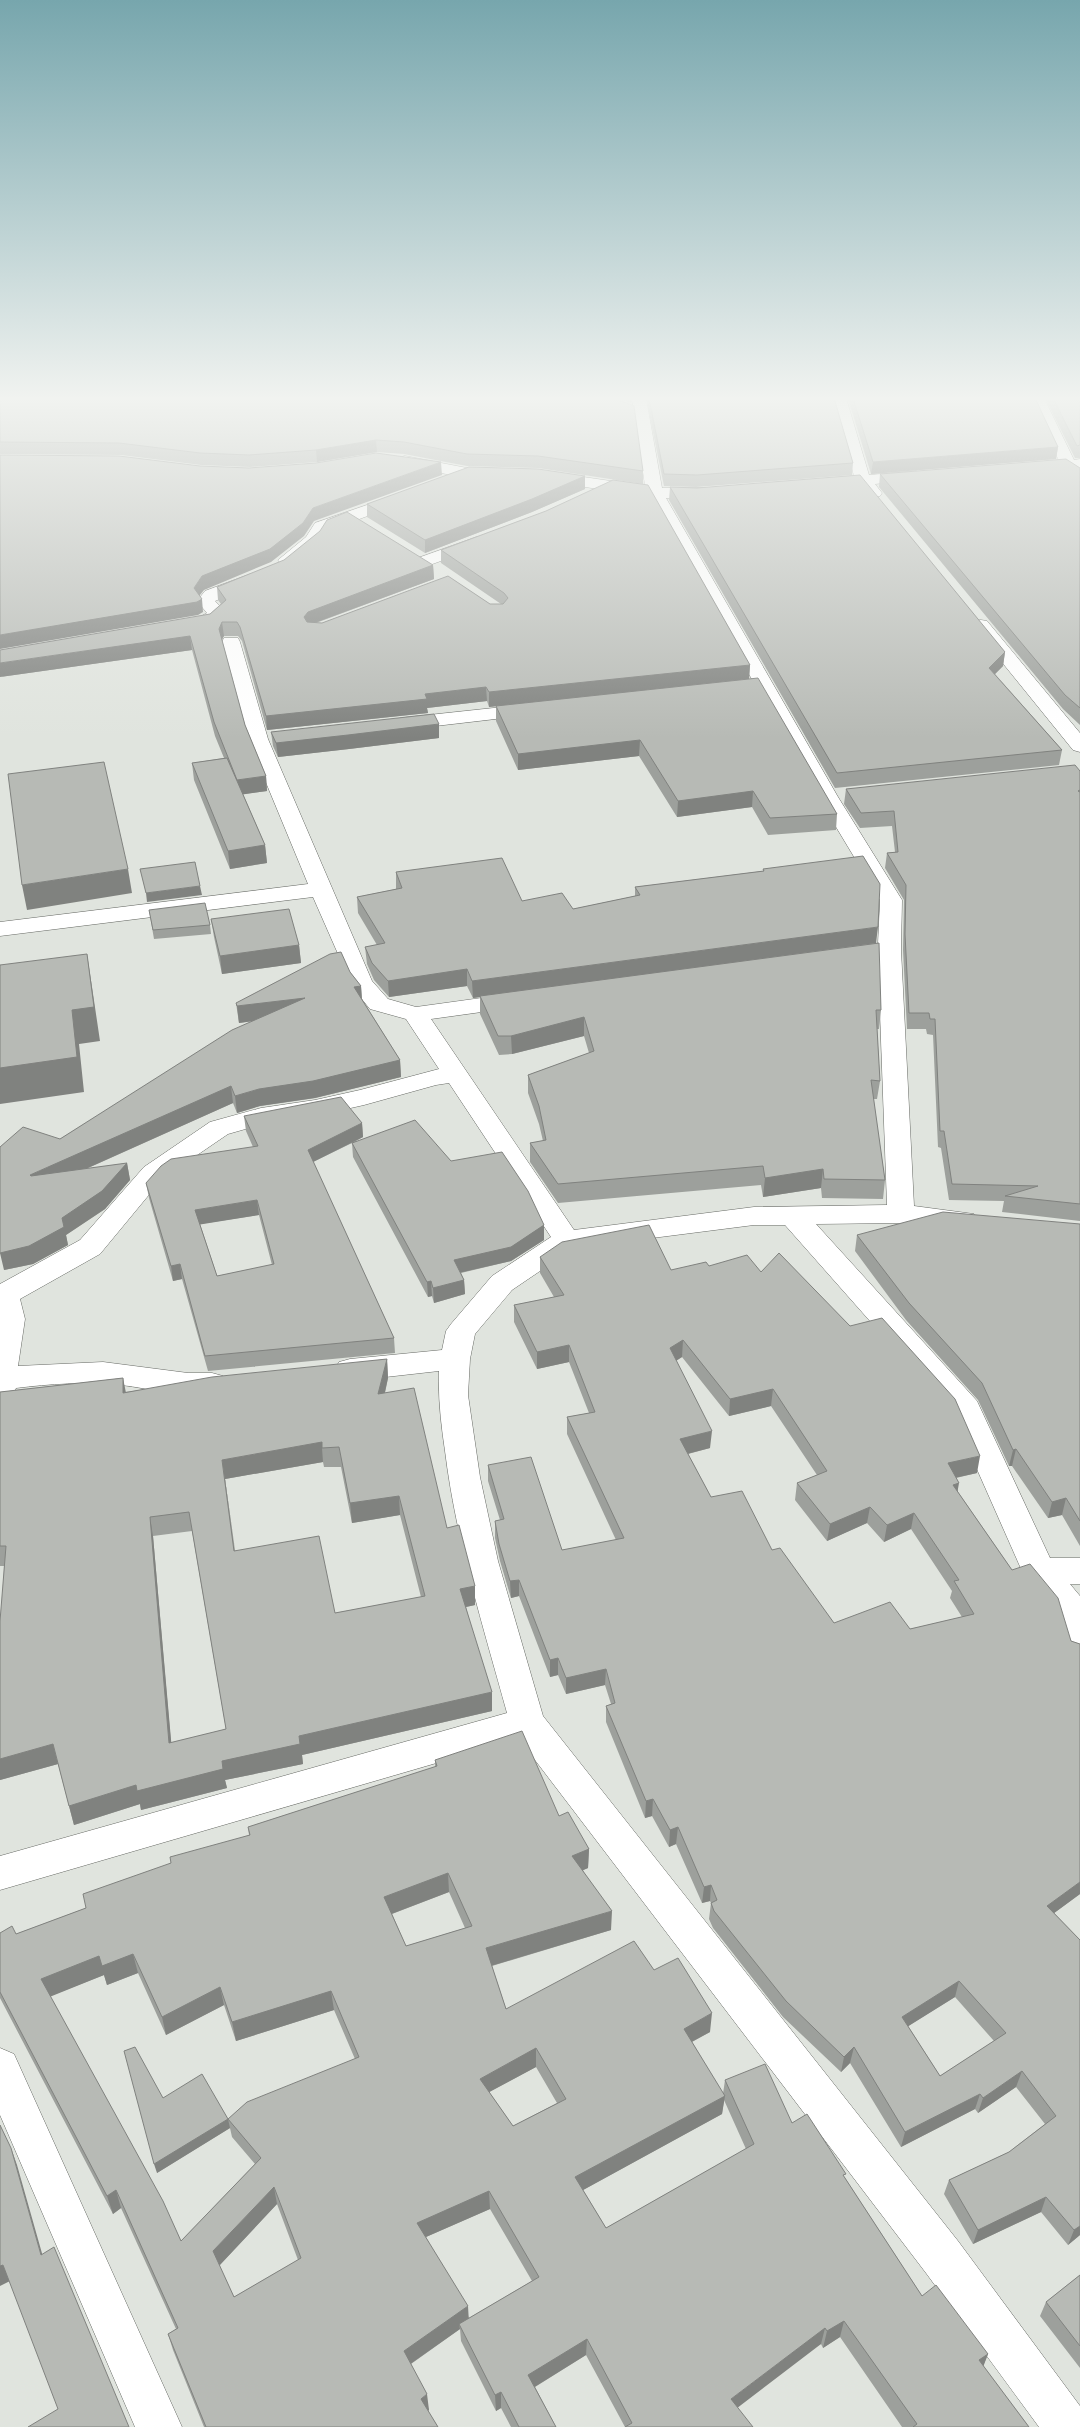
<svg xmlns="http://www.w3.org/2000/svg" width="1080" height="2427" viewBox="0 0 1080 2427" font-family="'Golos Text',sans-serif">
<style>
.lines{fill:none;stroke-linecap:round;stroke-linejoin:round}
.minor-casing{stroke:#676a65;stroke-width:1}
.minor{fill:#fff;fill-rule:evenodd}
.wall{fill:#9da09c;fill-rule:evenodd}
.shaded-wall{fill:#80827f}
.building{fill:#b7bab5;stroke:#80827f;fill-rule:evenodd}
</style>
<rect width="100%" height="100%" fill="#e0e4de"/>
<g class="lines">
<!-- minor casing -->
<g class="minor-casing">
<path id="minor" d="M632,398H646L662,488H707L713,490L715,493L713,496L707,498H666L838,797L902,900L901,950L914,1206L974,1214L978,1220L974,1226L964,1229L901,1223L816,1224L977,1401L1050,1558H1080V1584H1070L1080,1596V1661L1068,1657C1062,1644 1063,1631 1058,1619C1053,1605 1031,1587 1022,1571L953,1415L785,1225H754L574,1248L512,1290L475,1334L470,1359L468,1395L480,1477L498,1561L543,1716L958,2241L1080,2406V2427H1039L926,2273L519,1739L0,1890V1856L507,1713C483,1626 456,1540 445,1451C441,1424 438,1398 439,1371L350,1381L339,1378L335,1370L339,1362L350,1359L442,1350L446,1331L451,1324L492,1276L551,1237L449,1083L436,1085L364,1105L315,1116L263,1124L228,1134L162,1179L100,1254L20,1299L25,1319L18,1366L103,1362L188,1373H212L223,1376L227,1384L223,1392C189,1402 153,1388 120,1385C85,1381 50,1384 16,1388L11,1399L0,1402V1284L80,1240L144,1167L210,1122L261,1108L315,1100L360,1090L439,1069L406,1019L370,1009L353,988L313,897L0,936V922L308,884L248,739L222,642L224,638H238L240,642L268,739L372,981L388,999L416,1007L518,993L527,995L530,1000L527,1005L518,1007L431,1019L574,1230L754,1207L887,1205L878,958L843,963L835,961L831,956L835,951L878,944L880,900L818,797L649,496L549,482L541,477L549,472L645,486Z
M832,398H846L869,475L916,471L922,473L924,476L922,479L875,484L882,493L880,496C869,499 866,493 859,485L821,486L819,483L821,480L854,476Z
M1030,398H1044L1074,460L1080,459V480L1074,478L1065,470L1037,472L1029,467L1037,462L1059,461Z
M405,456L467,468L496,469L504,474C495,487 416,468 399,464L397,461L399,458Z
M402,493L408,495L410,498L408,501L327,531C323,534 324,537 321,541C315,551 292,566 281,564L278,560L306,537L315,523Z
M477,537L483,538L485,542L483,546L424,567L418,566L415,562L418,558Z
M251,574L257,575L260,579L257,583L215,601L226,613C216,627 196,633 180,629L177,625L180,621L198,618L207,613L197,601L205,591Z
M981,620L987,621L1080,733V752L1073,750L975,629L972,625L975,621Z
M532,704L539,706L542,710L539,714L401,730L394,728L391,724L394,720L401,718Z
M0,2048L14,2054L182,2427H135L0,2115Z"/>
</g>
<!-- minor -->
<use href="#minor" class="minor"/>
</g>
<!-- wall -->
<path class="wall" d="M0,398H612L643,471V484L538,468L467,466L404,454L377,452L317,462L250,467L201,465L121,455L0,454Z
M616,398H631V403Z
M646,398H834L853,463L852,475L696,487L664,486Z
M848,398H1035L1058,447L1056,459L871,474Z
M1045,398H1080V458H1075Z
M1080,468V725L1063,709L879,487L880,474Z
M585,476V489L532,512L425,553L367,517V504Z
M670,487L1005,652L1003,666L995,674L1062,750L1059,765L835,788L669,500Z
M441,550L750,665L749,679L837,814L836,830L768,835L752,807L677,817L639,756L518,770L496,721V706L489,707L487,701L427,708L428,713L267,730L242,641L238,636H224L222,640L245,725L266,776L267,791L243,794L265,845L267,863L230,869L194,780L192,763L224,758L215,736L192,650L0,677L210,614L221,604L218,600L217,587L433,565L434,579L316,623H322L490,604H501L441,563Z
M439,724V738L349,749L278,757L273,746L271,732Z
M1080,771V1221L1002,1212L1004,1201L949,1200L941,1148L938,1147L933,1035L927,1034L926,1029H907L903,950L904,900L885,868L887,853L895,852L892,826L860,828L844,804L846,789Z
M763,869L876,943L881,1010L879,1029H877L880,1081L877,1099H873L885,1180L883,1199L822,1198L821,1188L763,1197L761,1185L558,1203L530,1162V1143L543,1141L539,1124L528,1093V1075L589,1053L584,1036L512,1054L499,1055L480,1014V997L473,998L467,986L389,997L374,980L367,964L365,947L377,945L358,913L357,897L396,889V872L522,901L573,909L635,896V887L763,871Z
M149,910L210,925L211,934L154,939Z
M211,919L299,945L301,963L222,974L214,937Z
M350,972L361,986L362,999L400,1060L401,1077L315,1098L260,1106L237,1113L233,1103L86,1169L127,1163L130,1180L105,1209L66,1235L68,1245L33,1264L4,1270L60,1139L252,1021L239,1023L236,1003Z
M244,1116L362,1123L363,1137L356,1141L451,1161L544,1225V1240L511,1261L461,1273L464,1280L465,1294L434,1303L432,1296L428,1297L353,1157L352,1143L313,1162L394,1338L395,1353L208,1371L182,1279L173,1281L149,1198L146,1183L253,1147L246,1131ZM259,1215L272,1265L217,1276L200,1224Z
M1080,1224V1546L1062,1515L1048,1518L1012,1466H1009L978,1400L906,1320L855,1251L857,1235Z
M540,1257L671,1270L709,1266L761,1272L977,1473L956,1478L958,1492L1012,1570L1071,1641L1080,1644V1894L1054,1913L1080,1940V2235L1068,2245L1041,2212L973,2244L944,2194L949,2180L1009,2152L1045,2124L1016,2087L978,2113L975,2109L901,2147L850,2063L841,2072L783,2017L713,1928L709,1919L711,1903L710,1901L702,1903L676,1844L669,1847L652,1816L645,1818L606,1722V1706L611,1704L605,1685L566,1694L558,1675L550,1677L519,1596L511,1598L500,1561L495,1538V1521L500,1520L488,1481V1465L562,1550L616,1540L567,1434V1417L589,1413L569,1362L537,1369L514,1322V1305L554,1297L540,1273ZM682,1357L729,1416L771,1406L817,1475L797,1483L795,1500L827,1541L867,1523L884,1542L911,1529L952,1591L950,1598L962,1617L910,1629L834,1623L772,1550L711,1497L688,1454L710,1448L676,1361ZM955,1997L994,2041L940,2076L908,2026Z
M387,1359L388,1378L385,1393L447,1528L475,1586V1605L466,1607L492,1711L302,1755L303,1764L225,1780L227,1788L141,1810L140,1804L74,1825L58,1764L0,1780L4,1566H0V1392L123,1378L125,1392ZM323,1462L324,1467H341L352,1523L400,1515L421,1597L335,1613L235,1551L225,1479ZM192,1531L226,1729L171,1743L153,1536Z
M435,1760L559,1816L589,1849L588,1868L583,1870L611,1930L492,1966L506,2009L654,1970L710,2032L692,2042L723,2094L725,2080L792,2123L845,2178L922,2296L988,2354L983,2366L1029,2427H902L840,2337L823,2348L821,2344L625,2427L586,2355L535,2387L556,2427H511L501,2408L496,2411L461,2341L460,2329L411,2364L429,2410L428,2411L438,2427H204L173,2350L168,2334L176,2329L121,2208L113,2214L0,1998V1933L16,1934L86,1908L171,1863L249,1835L248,1827L435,1767ZM449,1892L465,1928L406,1946L392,1914ZM138,1973L166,2035L224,2005L236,2041L334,2010L355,2059L229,2119L163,2098L157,2173L230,2128L232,2137L255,2164L181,2241L50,1996L104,1975L107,1985ZM536,2067L557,2103L513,2126L489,2092ZM724,2100L746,2149L606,2228L583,2190L722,2114ZM277,2204L298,2260L234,2297L219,2266ZM490,2209L532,2281L469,2318L426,2237Z
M1080,2275V2368L1040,2316L1046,2302Z"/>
<!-- shaded-wall -->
<path class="shaded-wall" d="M376,440L377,452L317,462L316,450Z
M1058,447L1056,459L871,474L873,462Z
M441,462L442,475L314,521L304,536L271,562L204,590L195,601L194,588L202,576L313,508Z
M585,476V489L532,512L425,553V540Z
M433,565L434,579L309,625L304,617L308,612Z
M202,599L203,612L198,615L0,649V635Z
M222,622L224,636L220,642L219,629Z
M190,636L192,650L0,677V663Z
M1005,652L1003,666L987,682L989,668Z
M750,665L749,679L489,707V692Z
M486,687L487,701L427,708L428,713L267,730L266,716L425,694Z
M439,724V738L349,749L278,757L276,743Z
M640,740L639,756L518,770V754Z
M266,776L267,791L239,795L237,780Z
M753,791L752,807L677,817L678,801Z
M265,845L267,863L230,869L228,851Z
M128,869L132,893L27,910L22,885Z
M200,886L202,895L147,902L146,893Z
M878,927L876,943L473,998L472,981Z
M299,945L301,963L222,974L220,956Z
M87,954L92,987L100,1041L79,1044L84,1092L0,1104V1068L72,1010Z
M467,969V986L389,997L388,981Z
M361,986L362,1002L354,987Z
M305,998L307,1014L239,1023L237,1006Z
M584,1017V1036L512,1054L511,1036Z
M400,1060L401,1077L315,1098L260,1106L237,1113L235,1096L259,1089Z
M231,1086L233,1103L34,1192L30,1175Z
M362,1123L363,1137L309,1164L308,1150Z
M127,1163L130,1180L105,1209L66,1235L68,1245L33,1264L4,1270L0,1253L62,1218Z
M823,1169L821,1188L763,1197L765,1178Z
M257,1200L259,1215L197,1225L195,1210Z
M544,1225V1240L511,1261L454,1274V1260Z
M180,1264L182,1279L173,1281L171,1266Z
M464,1280L465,1294L434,1303L433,1288Z
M431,1281L432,1296L428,1297L427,1282Z
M683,1340L682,1357L669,1365L670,1348Z
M569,1345V1362L537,1369V1352Z
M387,1359L388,1378L380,1414L378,1394Z
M123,1378L127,1398L123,1393Z
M773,1389L771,1406L729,1416L730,1399Z
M712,1431L710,1448L679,1456L680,1439Z
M322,1442V1448L323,1462L225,1479L238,1571L222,1460Z
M1016,1449L1012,1466H1009L1013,1450Z
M980,1456L977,1473L945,1480L948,1463Z
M959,1483L956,1500L953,1485Z
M399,1496L400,1515L352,1523L350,1503Z
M1066,1498L1062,1515L1048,1518L1052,1502Z
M870,1507L867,1523L827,1541L830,1524Z
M914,1513L911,1529L884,1542L887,1525Z
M150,1517L153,1536L173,1762L169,1743Z
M519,1580V1596L511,1598L510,1581Z
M475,1586V1605L461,1608L460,1589Z
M558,1658V1675L550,1677V1660Z
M606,1669L605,1685L566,1694V1678Z
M492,1692V1711L302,1755L303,1764L225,1780L227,1788L141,1810L140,1804L74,1825L69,1806L136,1785L222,1761L299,1736Z
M53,1744L58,1764L0,1780V1759Z
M653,1799L652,1816L645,1818L646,1801Z
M678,1827L676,1844L669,1847L670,1830Z
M589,1849L588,1868L572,1875V1856Z
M448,1873L449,1892L386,1916L384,1897Z
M1080,1882V1894L1042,1922L1047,1906Z
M711,1885L710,1901L702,1903L704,1887Z
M612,1911L611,1930L487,1967L486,1948Z
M133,1954L138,1973L107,1985L104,1975L47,1998L41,1979L99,1956Z
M959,1981L955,1997L899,2032L902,2017Z
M220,1987L224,2005L166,2035L162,2017Z
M331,1991L334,2010L236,2041L232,2022Z
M712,2013L710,2032L682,2047L684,2029Z
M854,2047L850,2063L841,2072L844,2057Z
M536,2048V2067L480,2097V2079Z
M1022,2071L1016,2087L978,2113L983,2098Z
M980,2094L975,2109L901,2147L905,2132Z
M725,2096L722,2114L574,2195L575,2177Z
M228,2119L230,2128L157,2173L154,2164Z
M11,2148L17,2165L47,2271L41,2255Z
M274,2187L277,2204L217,2268L213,2251Z
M116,2190L121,2208L113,2214L107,2196Z
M489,2191L490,2209L419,2240L417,2223Z
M1046,2197L1041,2212L973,2244L978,2230Z
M1080,2226V2235L1068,2245L1074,2230Z
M3,2265L10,2281L0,2286V2266Z
M468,2306L469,2323L459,2324L460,2329L406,2367L404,2351Z
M844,2321L840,2337L823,2348L827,2331Z
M825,2328L821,2344L728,2415L731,2399Z
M587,2339L586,2355L528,2391V2375Z
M988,2354L982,2370L979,2360Z
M501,2392V2408L496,2411L495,2395Z
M427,2394L429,2410L422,2415L421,2399Z"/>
<!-- building -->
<path class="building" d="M0,398H612L634,406L643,471L538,456L467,454L404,442L376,440L316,450L249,455L200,453L119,443L0,442Z
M649,398H834L853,463L697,475L664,474Z
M853,398H1035L1058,447L873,462Z
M1053,398H1080V445L1077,446Z
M376,453L441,462L313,508L303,523L270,549L202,576L194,588L202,599L197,602L0,635V455L119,456L200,466L249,468L316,463Z
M1066,459L1080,468V708L1065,695L880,474Z
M469,467L538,469L585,476L532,499L425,540L367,504Z
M860,475L1005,652L989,668L1062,750L837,773L670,487L697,488Z
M613,480L648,485L750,665L489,692L486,687L425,694L427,699L266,716L240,627L237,622H222L219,629L245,725L266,776L237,780L214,722L190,636L0,663V650L210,614L226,600L217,587L284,560L320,531L327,520L347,512L433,565L308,612L304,617L307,622L322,623L448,576L490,604H503L508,598L504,593L441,550L546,511Z
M758,678L837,814L770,818L753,791L678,801L640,740L518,754L496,706Z
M434,714L439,724L348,735L276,743L271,732Z
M227,758L265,845L228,851L192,763Z
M104,762L128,869L22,885L8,774Z
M1075,765L1080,771V790L1078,791L1080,792V1204L1005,1196L1038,1186L952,1184L944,1131H940L935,1019H930L929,1013H909L905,934L906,885L887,853L898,852L894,811L861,813L846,789Z
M863,856L880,884L878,927L472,981L467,969L388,981L372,963L365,947L385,943L357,897L402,888L396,872L502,858L522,901L562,893L573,909L640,895L635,887L764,871L763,869Z
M195,862L200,886L146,893L140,869Z
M205,903L210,925L153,930L149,910Z
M289,909L299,945L220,956L211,919Z
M879,943L881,1010H876L880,1081L871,1080L885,1180L824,1179L823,1169L765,1178L763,1166L558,1184L530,1143L546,1140L539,1106L528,1075L594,1051L584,1017L511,1036H498L480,996Z
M341,952L350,972L361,986L354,987L400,1060L313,1081L259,1089L235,1096L231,1086L30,1175L31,1176L127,1163L102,1191L62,1218L64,1227L29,1246L0,1253V1147L23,1127L60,1139L232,1030L305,998L237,1006L236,1003L330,954Z
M87,954L94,1007L72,1010L77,1057L0,1068V965Z
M341,1097L362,1123L308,1150L394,1338L205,1356L180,1264L171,1266L146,1183L161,1166L171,1159L258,1146L244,1116ZM257,1200L274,1264L217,1276L195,1210Z
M415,1120L451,1161L502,1152L528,1191L544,1225L511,1247L454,1260L464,1280L433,1288L431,1281L427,1282L352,1143Z
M943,1212L1080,1224V1521L1066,1498L1052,1502L1016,1449L1013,1450L982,1383L909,1303L857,1235Z
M649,1225L671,1270L706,1262L709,1266L747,1255L761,1272L779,1253L850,1326L882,1318L955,1399L980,1456L948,1463L959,1483L953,1485L1012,1570L1030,1564L1058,1598L1071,1641L1080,1644V1882L1047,1906L1080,1940V2226L1074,2230L1046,2197L978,2230L949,2180L1009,2152L1056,2116L1022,2071L983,2098L980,2094L905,2132L854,2047L844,2057L786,2001L714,1911L711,1903L717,1900L711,1885L704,1887L678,1827L670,1830L653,1799L646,1801L606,1706L615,1703L606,1669L566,1678L558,1658L550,1660L519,1580L510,1581L499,1544L495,1521L504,1519L488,1465L531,1457L562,1550L624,1538L567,1417L595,1412L569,1345L537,1352L514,1305L564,1295L540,1257L562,1242ZM683,1340L730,1399L773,1389L827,1471L797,1483L830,1524L870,1507L887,1525L914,1513L959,1580L954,1581L974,1614L910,1629L890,1602L834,1623L780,1548L772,1550L742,1491L711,1497L680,1439L712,1431L670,1348ZM959,1981L1006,2033L940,2076L902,2017Z
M387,1359L378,1394L414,1388L447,1528L459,1525L475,1586L460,1589L492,1692L299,1736L300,1744L222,1761L223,1769L137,1791L136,1785L69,1806L53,1744L0,1759V1621L6,1546H0V1392L123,1378V1393L212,1377ZM322,1442V1448L339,1447L350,1503L399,1496L425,1596L335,1613L319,1536L234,1551L222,1460ZM189,1512L226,1729L169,1743L150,1517Z
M522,1731L559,1816L568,1812L589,1849L572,1856L612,1911L486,1948L506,2009L634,1941L654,1970L678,1958L712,2013L684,2029L725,2096L575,2177L606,2228L754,2144L725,2080L765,2064L792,2123L807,2114L846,2174L843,2175L922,2296L936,2285L988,2354L979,2360L1029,2427H913L917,2424L844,2321L827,2331L825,2328L731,2399L753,2427H625L632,2423L587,2339L528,2375L556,2427H519L501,2392L495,2395L459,2324L539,2277L489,2191L417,2223L468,2306L404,2351L427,2394L421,2399L438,2427H206L168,2334L178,2328L116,2190L107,2196L0,1992V1933L12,1926L16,1934L86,1908L83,1894L171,1863L170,1857L250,1835L248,1827L437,1766L435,1760ZM448,1873L472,1926L406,1946L384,1897ZM133,1954L162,2017L220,1987L232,2022L331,1991L359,2057L247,2102L228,2119L261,2158L181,2241L163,2201L41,1979L99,1956L102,1966ZM536,2048L566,2099L513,2126L480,2079ZM274,2187L301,2258L234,2297L213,2251Z
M135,2047L163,2098L202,2074L228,2119L154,2164L124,2051Z
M0,2125L11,2148L41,2255L54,2247L129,2427H28L58,2409L3,2265L0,2266Z
M1080,2275V2346L1046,2302Z"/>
<!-- sky -->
<linearGradient id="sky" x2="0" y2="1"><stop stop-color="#77a6ad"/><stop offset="0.54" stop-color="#f1f3f0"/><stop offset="1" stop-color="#f1f3f0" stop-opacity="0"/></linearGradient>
<rect width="1080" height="738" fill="url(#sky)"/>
</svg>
